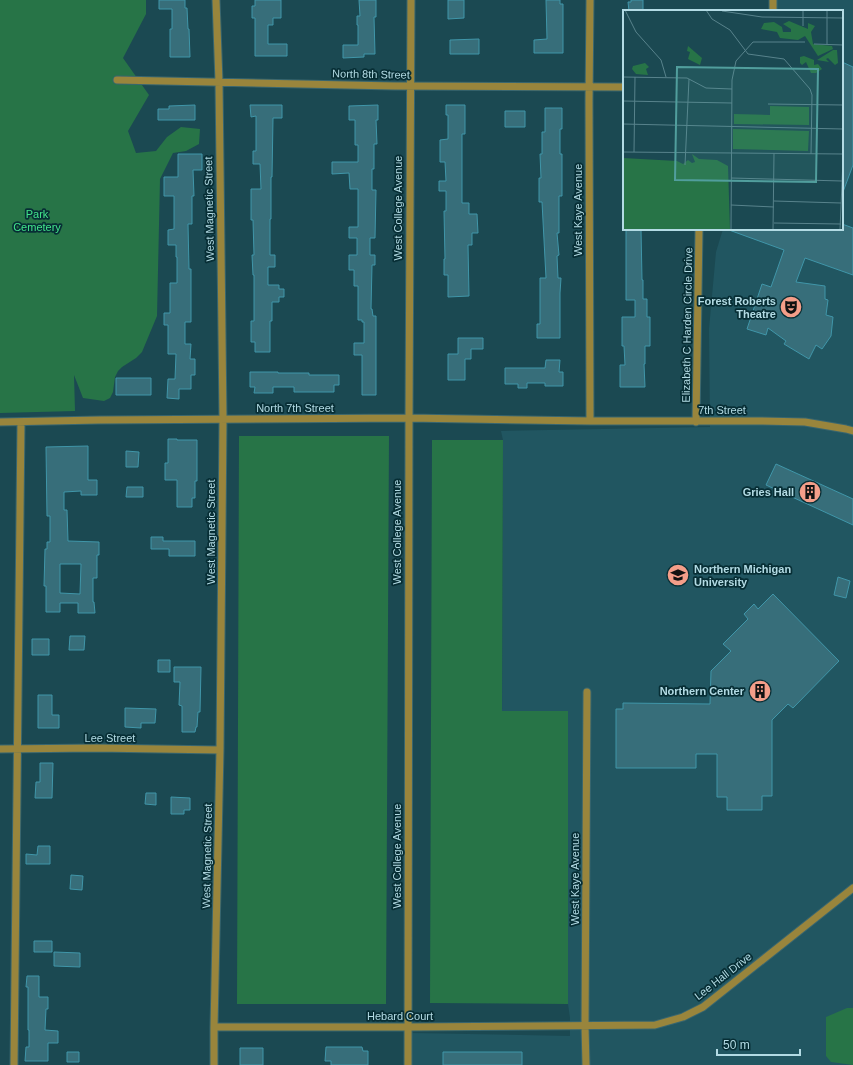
<svg xmlns="http://www.w3.org/2000/svg" width="853" height="1065" viewBox="0 0 853 1065" font-family="Helvetica,sans-serif">
<style>
.built{fill:#215661}
.green{fill:#277447}
.building{fill:#376e7a;stroke:#4096a9;fill-rule:evenodd}
.lines{fill:none;stroke-linecap:round;stroke-linejoin:round}
.minor-casing{stroke:#39666f;stroke-width:9}
.minor{stroke:#99853c;stroke-width:7}
.labels{text-anchor:middle;dominant-baseline:central;stroke-width:3.5;stroke-linejoin:round;paint-order:stroke}
.street-label{font-size:11px;fill:#b3dbe4;stroke:#072e35}
.park-label{font-size:11px;fill:#42e48a;stroke:#072e35}
.poi-label{font-size:11px;font-weight:bold;fill:#b3dbe4;stroke:#072e35;text-anchor:end}
.inset-road{fill:none;stroke:#58838c;stroke-width:1}
.view{fill:#519e9d;fill-opacity:0.15;stroke:#519e9d;stroke-width:2}
.inset-edge{fill:none;stroke:#b3dbe4;stroke-width:2}
</style>
<rect width="100%" height="100%" fill="#1b4952"/>
<!-- built -->
<path class="built" d="M777,0H853V1065H411V1033L570,1036V1018L568,1004V711H502L503,440L501,431L710,427L709,329L716,252L723,229H842V11H777Z"/>
<!-- green -->
<path class="green" d="M0,0H146V14L123,58L149,95L128,131L136,153L156,151L167,137L181,127L200,129L199,144L186,151L173,153L160,179L157,316L142,352L136,358L122,367L118,371L115,377L113,392L110,398L104,401L83,398L74,375L75,411L0,413Z
M239,436H389L386,1004H237Z
M432,440H503L502,711H568V1004L430,1003Z
M847,1008H853V1065L831,1062L826,1056V1017Z"/>
<!-- building -->
<path class="building" d="M159,0H185V8H187L188,29H189L190,57H170V29H172V9H159Z
M255,0H281V18H273V25H268V44H287V56H255V18H252V6H255Z
M359,0H376V17H374L375,54H364V57L343,58V45H358V25H357V16H360Z
M448,0H464V18L448,19Z
M546,0H560V4H563V53H534V40L547,39Z
M631,0H643V11H629L628,2H631Z
M479,39V54H450V40Z
M842,62L853,67V165L843,192H842Z
M195,105V120H158V109H169V106Z
M250,105H282V118H273L272,177H271V219H270V255H275V267H268V285H279V289H284V297H279V302H272V321H270V352H255V342H251V321H254V275H253L252,255H254L253,220H251V189H261L260,164H253V151H256V116L251,117Z
M378,105V120H376L377,144H374V169H372V190H376L375,238H370V255H375V265H372L371,309H372L373,316H376V395H362V355H354V343H364V322H362V320H358V286H354V270H349V255H357V238H349V227H358V189H350L349,173L332,174V162H358V145H355V120H349V106Z
M446,105H465V134H462V203H469V214H477L478,233H472V245H468L469,296L448,297V275H444V259H445L444,211H446V191H439V181H446L445,162H440V140L448,139V115H446Z
M545,108H562V129H560V154H562V196H559V233H557L559,255L557,256L558,278H561L560,293V338H537V324H540V278H546L542,202H539V178H541L540,154H542V132H545Z
M505,111H525V127H505Z
M178,154H202V170H193L194,196H192V224H188L189,269H191V322H185V344H191L190,359H195V375H191V389H179V399L167,398L168,379H175L176,354H168V325H164V313H170V283H177V257H176V245H168V230L174,229V196H164V177H178Z
M842,224L853,228V275L805,258L796,282L825,286V299L828,300L826,315L833,317L831,336L822,349L816,345L809,359L784,344L786,341L768,328L766,335L747,329L762,284L771,287L784,250L729,230V229H842Z
M626,229H641L642,280H643V299H647V317H650V346H645V364H644L645,387H620V365H625L624,346H622V317H635V300H626Z
M458,338H483V349H471V359H465V380H448V354H458Z
M546,360H560L559,372H563V386H545V383H527V388H518V384H505V368H545Z
M250,372H278V373H309V375H339V385H334V392H294V387H273V393H254L255,387H250Z
M116,378H151V395H116Z
M168,439H177V440H197V481H195V498H192V507H177V480H165V463H168Z
M88,446V480H97V495H81V491L64,492V510H67L68,541L99,542V555H97V578H93V602H94L95,613H78V603H60V612H46V586H44L45,549H47V542H50V516H47L46,447ZM60,564H81L80,594L60,593Z
M126,451L139,452L138,467H126Z
M776,464L853,499V525L766,485Z
M127,487H143V497H126Z
M151,537H163V541H195V556H169V549H151Z
M838,577L850,581L846,598L834,595Z
M773,594L839,661L793,708L788,704L772,720V796H762V810H727V797H717V754H696V768H616V709H623V703L710,704L711,671L731,651L723,644L748,619L744,614L754,604L758,609Z
M70,636H85L84,650H69Z
M32,639H49V655H32Z
M158,660H170V672H158Z
M174,667H201L200,712H198L197,727H196L195,732H182V706L179,705L180,682H174Z
M38,695H52V715H59V728H38Z
M125,708L156,709L155,723H141V728L125,727Z
M40,763H53L52,798H35L36,782H40Z
M146,793H156V805L145,804Z
M171,797L190,798V810H184V814H171Z
M38,846H50V864H26V854L37,855Z
M71,875L83,876L82,890L70,889Z
M34,941H52V952H34Z
M54,952L80,953V967L54,966Z
M27,976H39V997H48V1009H46L45,1030L58,1031V1043H48V1061H25L26,1047H29V1030H28V987H26Z
M326,1047H362L363,1051H368V1065H331V1061H325Z
M240,1048H263V1065H240Z
M67,1052H79V1062H67Z
M443,1052H522V1065H443Z"/>
<g class="lines">
<!-- minor casing -->
<g class="minor-casing">
<path id="minor" d="M590,0L589,101L590,421
M773,0V11
M117,80L394,86L624,87
M0,422L99,420L409,418L590,421H761L805,422L846,429L853,431
M696,422L699,229
M0,749L97,748L220,750
M214,1027H408L655,1025L683,1017L703,1007L853,888
M14,1065L21,422
M214,1065V1027L220,750L223,419L219,82L216,0
M408,1065L409,418L411,0
M586,1065L585,1026L587,692"/>
</g>
<!-- minor -->
<use href="#minor" class="minor"/>
</g>
<!-- icons -->
<defs>
<g id="theatre-disc" transform="scale(1.15)"><circle r="9.5" fill="#f49e89" stroke="#072e35"/><path d="M-5-5.5Q0-4 5-5.5V0Q5 5 0 6Q-5 5-5 0ZM-3.3-2.5H-1v1.5H-3.3ZM1-2.5H3.3v1.5H1ZM-2.8 1Q0 5.5 2.8 1Z" fill="#111"/></g>
<g id="building-disc" transform="scale(1.15)"><circle r="9.5" fill="#f49e89" stroke="#072e35"/><path d="M-4-6H4V6H1V3H-1V6H-4ZM-2.5-4.3h1.7v1.8h-1.7ZM.8-4.3h1.7v1.8H.8ZM-2.5-1h1.7V.8h-1.7ZM.8-1h1.7V.8H.8Z" fill="#111"/></g>
<g id="university-disc" transform="scale(1.15)"><circle r="9.5" fill="#f49e89" stroke="#072e35"/><path d="M0-5L7-2L0 1L-7-2ZM-4 1L0 2.5L4 1V4Q0 6-4 4Z" fill="#111"/></g>
</defs>
<g fill-rule="evenodd">
<use href="#theatre-disc" x="791" y="307"/>
<use href="#building-disc" x="810" y="492"/>
<use href="#university-disc" x="678" y="575"/>
<use href="#building-disc" x="760" y="691"/>
</g>
<g class="labels">
<!-- street labels -->
<g class="street-label">
<text transform="translate(371 74) rotate(1)">North 8th Street</text>
<text transform="translate(398 208) rotate(-90)">West College Avenue</text>
<text transform="translate(209 209) rotate(-91)">West Magnetic Street</text>
<text transform="translate(578 210) rotate(-90)">West Kaye Avenue</text>
<text transform="translate(687 325) rotate(-89)">Elizabeth C Harden Circle Drive</text>
<text x="295" y="408">North 7th Street</text>
<text x="722" y="410">7th Street</text>
<text transform="translate(211 532) rotate(-90)">West Magnetic Street</text>
<text transform="translate(397 532) rotate(-90)">West College Avenue</text>
<text x="110" y="738">Lee Street</text>
<text transform="translate(207 856) rotate(-89)">West Magnetic Street</text>
<text transform="translate(397 856) rotate(-90)">West College Avenue</text>
<text transform="translate(575 879) rotate(-90)">West Kaye Avenue</text>
<text transform="translate(723 976) rotate(-38)">Lee Hall Drive</text>
<text x="400" y="1016">Hebard Court</text>
</g>
<!-- park labels -->
<g class="park-label">
<text x="37" y="214">Park<tspan x="37" dy="13">Cemetery</tspan></text>
</g>
<!-- poi labels -->
<g class="poi-label">
<text x="776" y="301">Forest Roberts<tspan x="776" dy="13">Theatre</tspan></text>
<text x="794" y="492">Gries Hall</text>
<text x="694" y="569" text-anchor="start">Northern Michigan<tspan x="694" dy="13">University</tspan></text>
<text x="744" y="691">Northern Center</text>
</g>
</g>
<!-- overview -->
<g transform="translate(623 10)">
<rect width="220" height="220" fill="#1b4952"/>
<path d="M166,11L185,19V13L192,16L188,22L190,34L209,36L210,39L195,46L182,26L175,30L157,28L154,22L138,19L141,13L151,12L159,17L160,22H168V19L160,14ZM65,36L79,48L77,55L65,49L67,42L64,41ZM210,40H214L215,53L212,55L205,48L203,49L206,52L194,50ZM181,46L191,50V55L195,54L199,59L193,63H188L183,52L179,55L177,53V47ZM22,53L26,57L23,59L25,65L13,64L9,59L10,56ZM147,96L186,97V115L111,114V104L147,105ZM110,119L186,121L185,141L110,139ZM69,144L76,149L94,150L105,156L107,220H0V148L54,151L60,154L65,150L69,153L72,152Z" fill="#277447"/>
<path class="inset-road" d="M2,0L13,22L38,50L43,67M83,0L89,9L107,20L125,44L161,49L187,79L189,85L188,144M180,0V16M99,1L139,7L220,8M191,34L220,35M204,35V0M0,67L64,68L83,78L109,79M0,91L109,93M145,94L220,95M0,114L220,119M0,142L220,144M11,142L12,67M62,155L66,69M108,168L219,171M151,191L218,193M108,195L151,197M151,213L218,214M108,220L109,70L113,51L130,32H182M150,220L151,143M217,220L220,149"/>
<path class="view" d="M54,57L195,59L193,172L52,170Z"/>
<rect width="220" height="220" class="inset-edge"/>
</g>
<!-- scale -->
<path d="M717 1049v6h83v-6" fill="none" stroke="#b3dbe4" stroke-width="2"/>
<text x="723" y="1049" font-size="12" fill="#b3dbe4" stroke="#072e35" stroke-width="3" paint-order="stroke">50 m</text>
</svg>
